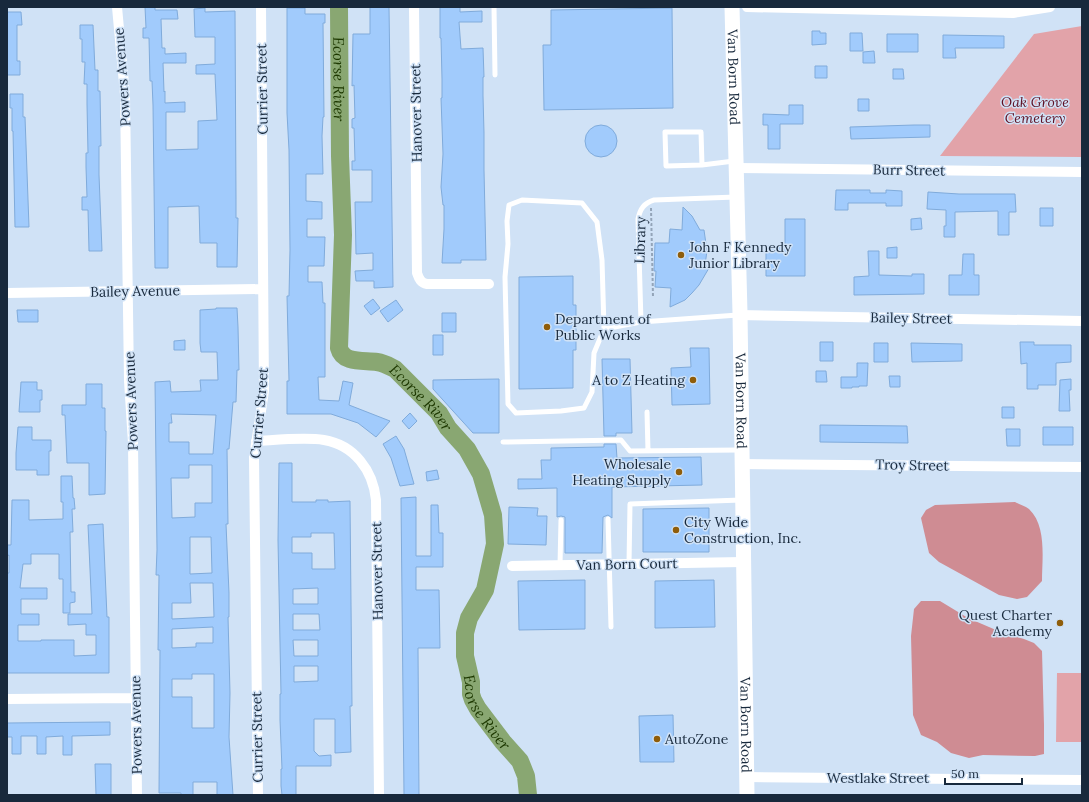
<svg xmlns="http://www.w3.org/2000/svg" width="1089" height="802" viewBox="0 0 1089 802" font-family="Lora,serif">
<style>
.green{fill:#e2a3a9}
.forest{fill:#cf8c93}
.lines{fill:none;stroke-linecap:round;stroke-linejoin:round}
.river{stroke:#89a772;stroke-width:18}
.building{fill:#a1cbfc;stroke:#80abdb;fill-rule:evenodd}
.path{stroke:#93a4b8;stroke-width:2;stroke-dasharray:3 2;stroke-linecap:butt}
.lane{stroke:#fff;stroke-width:5}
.street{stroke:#fff;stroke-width:10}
.secondary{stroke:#fff;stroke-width:15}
.poi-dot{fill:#8f5d0a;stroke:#d0e2f6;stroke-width:1.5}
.labels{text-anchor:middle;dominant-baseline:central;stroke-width:3;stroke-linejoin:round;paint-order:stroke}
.street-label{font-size:14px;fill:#18293c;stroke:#d0e2f6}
.park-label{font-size:14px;font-style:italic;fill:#5f0f23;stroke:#d0e2f6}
.poi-label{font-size:14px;fill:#18293c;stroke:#d0e2f6;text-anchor:start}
.water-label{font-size:15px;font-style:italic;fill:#1d3800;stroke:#d0e2f6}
</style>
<rect width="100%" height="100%" fill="#d0e2f6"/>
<!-- green -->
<path class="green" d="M1082,26V157L940,156L1034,34Z
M1057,673H1082V742H1056Z"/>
<!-- forest -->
<path class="forest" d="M1015,502C1019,504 1025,506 1029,509C1047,526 1042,559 1042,581L1027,597L1017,599L999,595L939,562L929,553L921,518L926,510L935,505Z
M921,601H940L968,618L1003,633L1024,639L1034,643L1042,651L1044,725V754L1035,756L983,755L969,758L951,753L937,742L921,735L913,715L911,636L914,609Z"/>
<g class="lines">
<!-- river -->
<path class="river" id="s1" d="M339,7L340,156L343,235L339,348C343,364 364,360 377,362C384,363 389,366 395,369L439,413L448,428L467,449L481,474L493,515L495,544L485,590L469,618L465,633V656L471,682V694L473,700L478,709L503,742L520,761L526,776L528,795"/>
</g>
<!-- building -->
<path class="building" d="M145,7H155V10H177L178,19H161L162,48H165V54L186,53V63H163L164,92L165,91V103L185,102V112H166V150L198,149V121L217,120L215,74H196V65L215,64V37H195L194,9L205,8V12L235,11L236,199V218H238L237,267H217V243H200L199,206L168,207V268H155L153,105L152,81H150L149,38H143V28H146Z
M370,7H389L393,287L374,288V281H356L355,271L373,270V253L356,254L355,202H372V170H352V161H355L354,128H352V119L355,118L354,85L352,86L353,34H370Z
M440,7H460V12L482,11V22H459L461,49L483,48L484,77H483V96L484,133V170L486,260H461V263H442L444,229V205H443L441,187L443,154L441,98H442V79L441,38H440Z
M287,8H305V14H325V23H323L324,117H323L322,136L323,174H306V201L322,202V219H307V237H325L324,266H308V282H322L323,303H325V377H318L319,400L339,401L343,381L353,383L349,405L390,421L376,437L358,423L331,414H287V381H289L287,296H289L290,250L289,150L287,113Z
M672,8L673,108L544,110L543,45H551V10Z
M7,12H21L22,25H17V61H20V75H7Z
M80,25H93L95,70H98V91H100L101,146H99V175L102,251H89L88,210H82V197H87L86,167V153H88L87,104V84H84L85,62H82V39H80Z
M812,31H820V33H826V44L812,45Z
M850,33H862L863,51H850Z
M887,34H918V52H887Z
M943,35L1004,36V48H955L956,58H943Z
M874,51L875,63H863V52Z
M815,66H827V78H815Z
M893,69H903L904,79H893Z
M10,94H23V117H25L29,227H15L13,131H12V108H10Z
M858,99H869V111H858Z
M789,105H803V124H780V149H768V125H763V114L789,115Z
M914,125H930V137L851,139L850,127Z
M585 141a16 16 0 1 1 32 0a16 16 0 1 1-32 0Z
M836,190H870V193H886V190L902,191V206H886V203H848V210H835Z
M928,192L959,194H1015L1016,212H1009V235H998V211L955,212V237H944V226H946V210L927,209Z
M683,207L692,216L700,230H704L707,251L705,265L709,268L699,285L692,293L685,300L670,307L671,288L655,287L656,271H654L655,243H669L670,229L682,230Z
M1040,208H1053V226H1040Z
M921,218L922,229L911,230V219Z
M785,219H805V276H766V246H785Z
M897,247V258H887V248Z
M868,251H879V275L912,276V274H924V294L854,295V277L869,276Z
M963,254H974V275H979V295H949V275H962Z
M573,276V305H576V350H573V388L519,389V277Z
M373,299L380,308L371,315L364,306Z
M396,300L403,310L388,322L380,311Z
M216,308H237L238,327L239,370H237L236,402H233L229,449H227L228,524H226L229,593V617H228L230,693L229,737L233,795H217V782H193V795H181V793H159L160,650H158L159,575H156L157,550L155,382L170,381L171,392L201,391L200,380H218L217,352H201L200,343V310L216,309ZM171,414L216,415L213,454H189V442H169V423H172ZM189,465H212V503H195V517L172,518L171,478H189ZM190,537H211L212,573L190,574ZM190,583H213L214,617L172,619V603H191ZM213,627V643H196V647L172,648V629ZM192,674H214V728H192V697H172V679H192Z
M17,310H38V322H18Z
M442,313H456V332H442Z
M433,335H443V355H433Z
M185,340V350H174V341Z
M820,342H833V361H820Z
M1020,342H1034V345H1071V362L1056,363V385H1038V389H1027V363L1021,364Z
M874,343H888V362H874Z
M911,343L962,344V361L912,362Z
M690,348H709L710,404L672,405L671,368L691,367Z
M602,359H630L632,433H616V436H604Z
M857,363H868L867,386H859V387H852V388H841V377H857Z
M816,371H826L827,382H816Z
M889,376H900V387H890Z
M499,379V433H473L433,389V380Z
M1071,379V390H1069L1070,411H1059L1060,380Z
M21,382H37V390H42V400H40V412H19Z
M86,384H102V408H105V431H106L105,494L89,495V463H67L65,415H62V405H86Z
M1002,407H1014V418H1002Z
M410,413L417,421L409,429L402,421Z
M820,425L907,426L908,443L820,442Z
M18,427H32V440H51V451H49V475H37V470H16V453Z
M1043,427H1073V445H1043Z
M1006,429H1020V446H1007Z
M396,436L404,449L414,484L400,486L391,458L383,444Z
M604,444H616L617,458L701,457L702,485L612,487V518L608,515L603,517L602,553H565V517L561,516L557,517V488L518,489V479H542L541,460H551V448L604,447Z
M279,463H292V502H316V500H328V502L350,501L352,706H350L351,752L335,753V719H314V751L319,756L331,755V766H296V795H282L281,786V769H282L280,720V694H281L278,540ZM311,533H334L335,569H312V553H292V537H311ZM318,588V604H293V589ZM293,614H319L320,630H293ZM293,640H318V656H294ZM294,666H318V681L294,682Z
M437,470L439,479L427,481L426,472Z
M61,476H72L73,498H74L75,509H72L73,532H70L71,592H75V602L70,603V613H63V579H59V554H31V564H23L20,588H47V599H21V614H39V625H18V641H41V640H74V656L96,655V635H86V624L68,625V614H92L88,525L103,524L107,617H109V673H7V573H9V555L7,556V545H11L12,500H29V520L63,519V502H61Z
M416,497V556H431V505H438L439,533H443V567H416V590H439L440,648H418L419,795H404L401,498Z
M509,507L538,508L537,516H547L546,545L508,544Z
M709,508V552H643V509Z
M585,580V629L519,630L518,581Z
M714,580L715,627L655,628V581Z
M673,715L674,762H640L639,716Z
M110,722V735L72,736V755H63V736L46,737V754H37V736H21V754H12V737H7V723Z
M95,764H111V795H96Z"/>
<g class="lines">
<!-- path -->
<path class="path" d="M651,208L653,297"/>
<!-- lane -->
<path class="lane" d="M494,7L495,75
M702,165L701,132H665L666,166L702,165L734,161
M641,322L638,219C640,209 644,203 654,200L736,197
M604,329L602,260L597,222L582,203L522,200L509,205L507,221L508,244L505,277L508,404L516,413L561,411L584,408L592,392L594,353L604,329L641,322L738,315
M647,412L648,451
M503,442L621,440L630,451L740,450
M608,519L611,627
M629,564L630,504L741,500
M560,565L561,520"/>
<!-- street -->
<path class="street" d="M117,7L125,95L129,381L133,443L137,795
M414,7L417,273C419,279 421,283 427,284H489
M747,7L1013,13L1050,7
M736,168L1082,172
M7,293L263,289
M739,315L1082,321
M256,441C276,440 305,437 324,440C354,445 373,470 376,500L379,795
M741,464L1082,467
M512,566L743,562
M7,699L136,698
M747,777L1082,780
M258,795L254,457L264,391L261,7"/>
<!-- secondary -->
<path class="secondary" id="s2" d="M732,7L740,313L747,795"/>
</g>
<!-- markers -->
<g class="poi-dot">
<circle cx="681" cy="255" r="4"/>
<circle cx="547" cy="327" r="4"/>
<circle cx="693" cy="380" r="4"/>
<circle cx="679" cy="472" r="4"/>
<circle cx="676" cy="530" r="4"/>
<circle cx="1060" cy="623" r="4"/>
<circle cx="657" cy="739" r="4"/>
</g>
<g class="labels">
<!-- street labels -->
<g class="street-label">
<text transform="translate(122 77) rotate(-94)">Powers Avenue</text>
<text stroke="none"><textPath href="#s2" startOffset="70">Van Born Road</textPath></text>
<text transform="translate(262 89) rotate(-91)">Currier Street</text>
<text transform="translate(416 113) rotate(-91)">Hanover Street</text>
<text transform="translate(909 170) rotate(1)">Burr Street</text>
<text transform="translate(640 240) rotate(-88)">Library</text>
<text transform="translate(135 291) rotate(-1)">Bailey Avenue</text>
<text transform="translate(911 318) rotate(1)">Bailey Street</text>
<text transform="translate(131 401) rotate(-92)">Powers Avenue</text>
<text stroke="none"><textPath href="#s2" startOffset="394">Van Born Road</textPath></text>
<text transform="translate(259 413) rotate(-85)">Currier Street</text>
<text transform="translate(912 465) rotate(1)">Troy Street</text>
<text transform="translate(627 564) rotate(-1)">Van Born Court</text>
<text transform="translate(377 571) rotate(-91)">Hanover Street</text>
<text transform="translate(136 725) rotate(-91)">Powers Avenue</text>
<text stroke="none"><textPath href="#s2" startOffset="718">Van Born Road</textPath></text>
<text transform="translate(257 737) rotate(-91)">Currier Street</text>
<text x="878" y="778">Westlake Street</text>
</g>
<!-- park labels -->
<g class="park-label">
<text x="1035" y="102">Oak Grove<tspan x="1035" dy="16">Cemetery</tspan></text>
</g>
<!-- poi labels -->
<g class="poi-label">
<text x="689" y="247">John F Kennedy<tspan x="689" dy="16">Junior Library</tspan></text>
<text x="555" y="319">Department of<tspan x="555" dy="16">Public Works</tspan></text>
<text x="685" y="380" text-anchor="end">A to Z Heating</text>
<text x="671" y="464" text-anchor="end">Wholesale<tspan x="671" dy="16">Heating Supply</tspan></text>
<text x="684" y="522">City Wide<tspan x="684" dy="16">Construction, Inc.</tspan></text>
<text x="1052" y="615" text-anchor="end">Quest Charter<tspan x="1052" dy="16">Academy</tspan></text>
<text x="665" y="739">AutoZone</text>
</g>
<!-- water labels -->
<g class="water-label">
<text stroke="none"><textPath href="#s1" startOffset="72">Ecorse River</textPath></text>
<text stroke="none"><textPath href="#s1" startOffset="443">Ecorse River</textPath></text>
<text stroke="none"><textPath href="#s1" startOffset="792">Ecorse River</textPath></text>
</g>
</g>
<!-- border -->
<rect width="1089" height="802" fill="none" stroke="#18293c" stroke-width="16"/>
<!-- scale -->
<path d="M945 778v6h77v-6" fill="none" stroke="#18293c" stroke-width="2"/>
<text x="951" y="778" font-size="12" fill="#18293c" stroke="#d0e2f6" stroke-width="3" paint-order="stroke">50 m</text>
</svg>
